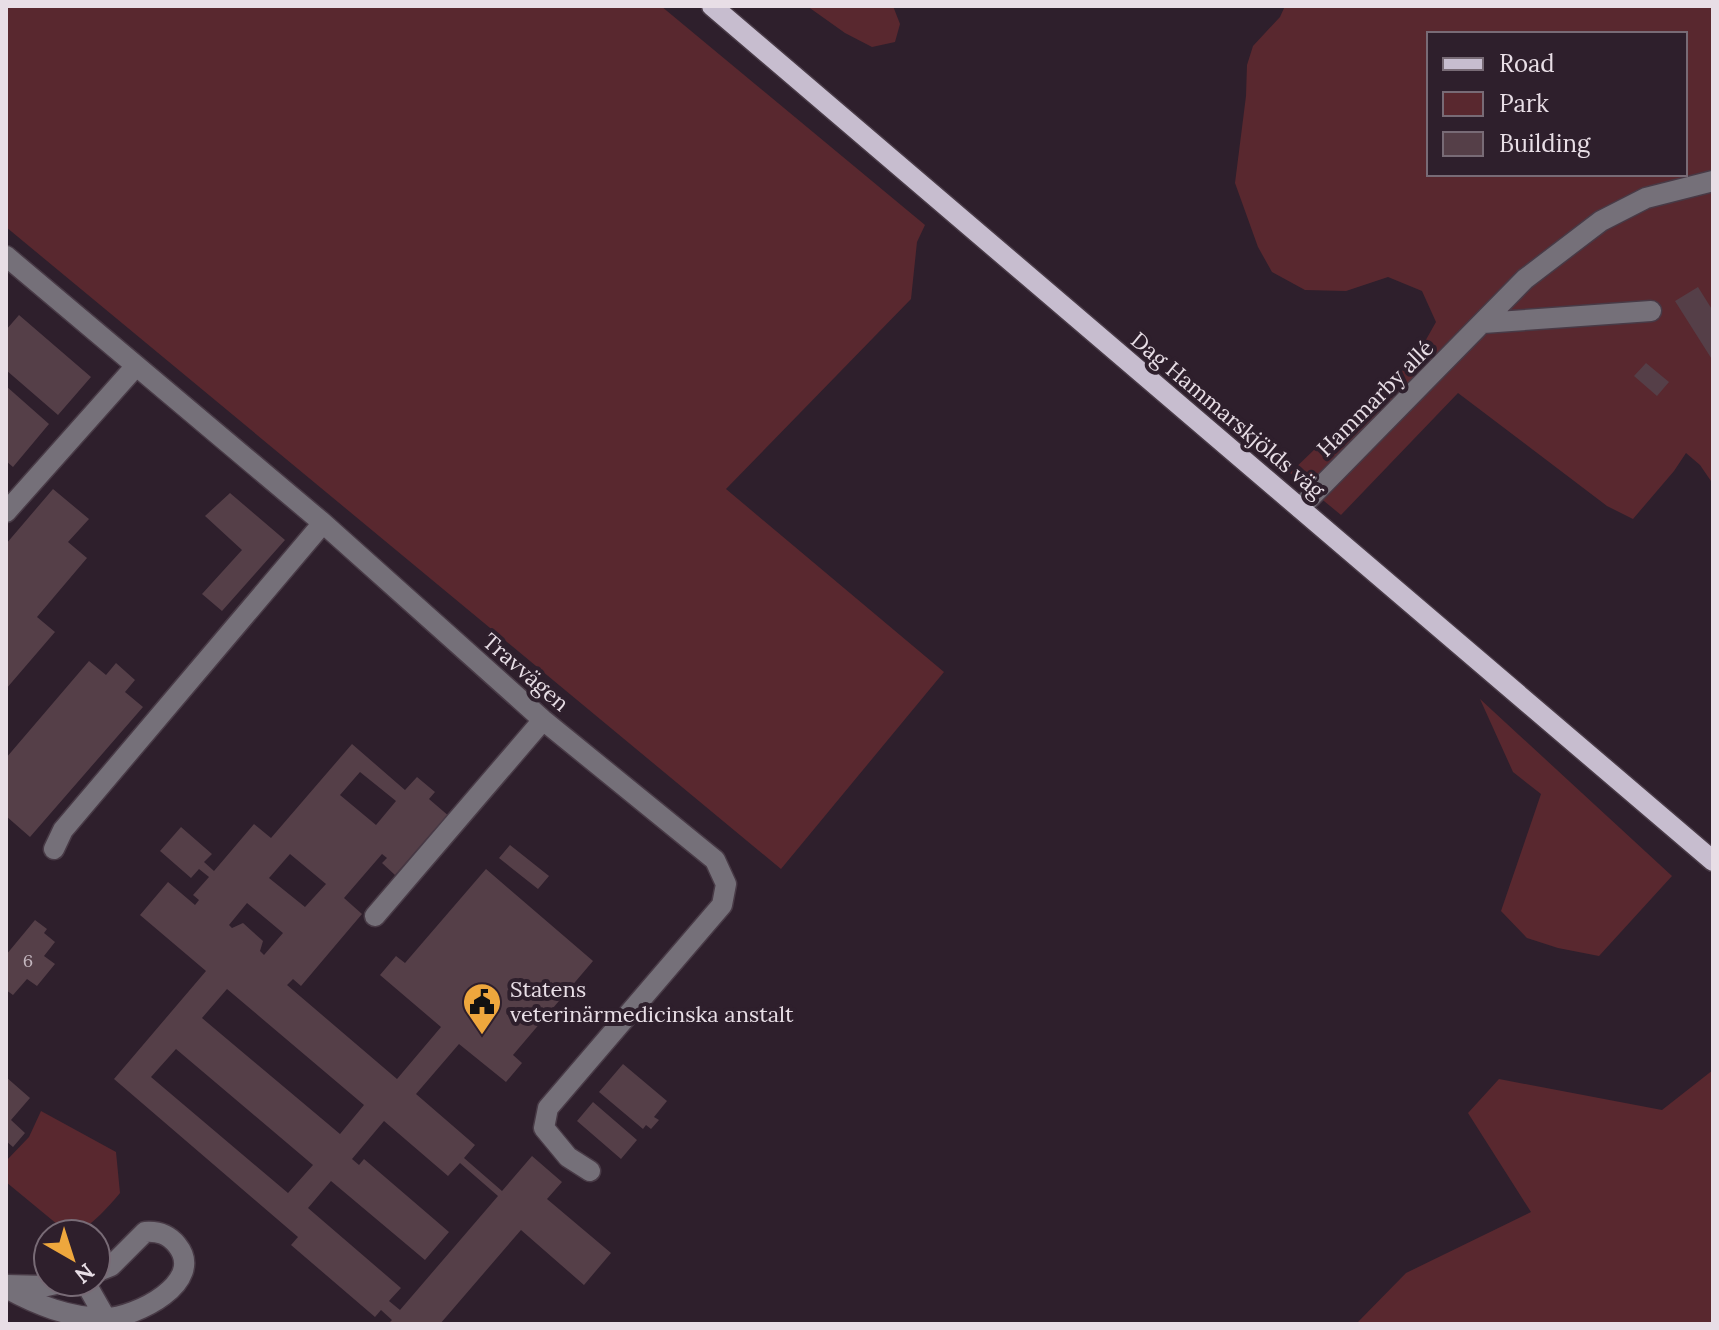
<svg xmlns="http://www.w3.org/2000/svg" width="1719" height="1330" viewBox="0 0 1719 1330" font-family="Lora,serif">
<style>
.green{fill:#59282f;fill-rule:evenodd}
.building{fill:#553f48;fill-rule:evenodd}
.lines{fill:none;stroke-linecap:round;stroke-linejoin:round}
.minor-casing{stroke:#483a46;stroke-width:23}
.major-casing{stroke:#483a46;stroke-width:23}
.minor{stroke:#757079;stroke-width:20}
.major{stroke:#c7bdcf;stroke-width:20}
.labels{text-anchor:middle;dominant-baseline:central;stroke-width:8;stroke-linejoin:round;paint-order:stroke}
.number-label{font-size:18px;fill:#c3b6be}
.street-label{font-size:22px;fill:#e8dee6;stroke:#2e1f2c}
.poi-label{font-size:22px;fill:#e8dee6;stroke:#2e1f2c;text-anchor:start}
</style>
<rect width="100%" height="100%" fill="#2e1f2c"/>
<!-- green -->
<path class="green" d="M6,6H661L925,225L917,242L911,299L726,489L944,672L781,869L6,227Z
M807,6H893L900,24L895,42L872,47L845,33Z
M1285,6H1713V484L1700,465L1686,453L1674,471L1633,519L1607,506L1458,393L1341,515L1290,473L1423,345L1436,322L1422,291L1388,277L1346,291L1305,290L1272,272L1258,247L1235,183L1246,96L1247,65L1253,46L1280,17ZM1429,34H1685V174H1429Z
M1480,699L1672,876L1599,956L1558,948L1527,938L1501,911L1541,794L1513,772Z
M1713,1070V1324H1356L1406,1273L1531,1212L1468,1113L1499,1079L1662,1110Z
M41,1111L116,1152L120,1193C110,1205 85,1234 69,1234L6,1182V1161L29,1137Z"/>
<!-- building -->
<path class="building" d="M1698,287L1713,311V361L1675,301Z
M19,315L91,377L58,415L6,370V330Z
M1646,363L1669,382L1657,396L1634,376Z
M6,386L49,424L13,467L6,461Z
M53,489L89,519L68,542L87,558L37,617L55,632L6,689V544Z
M230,493L285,540L222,611L202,594L242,550L205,516Z
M89,661L106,675L116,663L135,680L125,692L143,707L30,837L6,816V758Z
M352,744L405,790L417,777L435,792L429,799L450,817L437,833L434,830L395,875L382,863L387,858L382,854L344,898L362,914L301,986L293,979L287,985L397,1079L441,1027L380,975L396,956L405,963L486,869L593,961L513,1055L522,1063L506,1082L459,1044L416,1094L475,1145L464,1158L502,1191L532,1156L562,1182L547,1199L611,1253L584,1285L521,1230L440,1324H388L392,1320L381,1310L375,1317L291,1245L298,1237L114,1079L206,971L140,915L168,882L195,905L199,900L193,895L209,877L199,869L191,878L160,851L181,827L212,854L204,862L214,871L254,824L271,838ZM360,772L396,801L376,825L340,795ZM290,854L326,884L305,907L269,878ZM247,903L283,933L264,955L260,951L263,941L243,923L232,928L229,925ZM227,989L364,1105L340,1134L202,1018ZM176,1049L313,1165L288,1193L151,1077ZM384,1121L448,1176L460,1163L498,1196L400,1310L389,1301L401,1288L308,1208L331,1181L425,1260L449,1232L364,1159L359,1165L352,1159Z
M510,845L549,876L538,889L499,858Z
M35,920L47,929L44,933L55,942L44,956L55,964L37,986L27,979L13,995L6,990V955Z
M623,1064L667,1101L654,1117L659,1120L651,1129L646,1125L643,1129L599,1092Z
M6,1077L30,1098L11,1120L25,1133L13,1147L6,1141Z
M593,1102L637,1140L621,1159L577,1121Z"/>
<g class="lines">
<!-- minor casing -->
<g class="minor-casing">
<path id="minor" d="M6,256L323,523L543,720L715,860L726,884L722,905L548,1108L544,1128L568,1157L590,1171
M1483,323L1651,311
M1300,508L1525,279L1601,221L1646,198L1713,181
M6,512L136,366
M54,849L63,830L323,523
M375,916L543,720
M85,1282L109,1324
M6,1285L47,1286L65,1282
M6,1288C37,1305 69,1318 105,1318C135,1318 207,1282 177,1245C168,1234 158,1231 145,1232L111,1266L96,1272"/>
</g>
<!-- major casing -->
<g class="major-casing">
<path id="major" d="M712,6L1713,861"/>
</g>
<!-- minor -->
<use href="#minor" class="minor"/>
<!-- major -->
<use href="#major" class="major"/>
</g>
<!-- icons -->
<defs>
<g id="civic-pin" transform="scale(2)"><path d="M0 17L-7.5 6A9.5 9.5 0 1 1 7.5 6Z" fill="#eea73d" stroke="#2e1f2c"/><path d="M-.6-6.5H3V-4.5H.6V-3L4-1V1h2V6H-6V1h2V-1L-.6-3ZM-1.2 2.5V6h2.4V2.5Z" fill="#111"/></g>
</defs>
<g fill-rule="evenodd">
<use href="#civic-pin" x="482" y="1002"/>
</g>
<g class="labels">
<!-- number labels -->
<g class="number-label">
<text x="28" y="960">6</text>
</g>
<!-- street labels -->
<g class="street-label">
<text transform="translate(1375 398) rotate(-45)">Hammarby allé</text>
<text transform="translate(1228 415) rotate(40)">Dag Hammarskjölds väg</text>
<text transform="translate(526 672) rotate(41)">Travvägen</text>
</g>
<!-- poi labels -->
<g class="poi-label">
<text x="510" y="989">Statens<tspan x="510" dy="25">veterinärmedicinska anstalt</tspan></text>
</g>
</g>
<!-- border -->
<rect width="1719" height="1330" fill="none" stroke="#e8dee6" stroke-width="16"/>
<!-- legend -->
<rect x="1427" y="32" width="260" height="144" fill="#2e1f2c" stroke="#786b76" stroke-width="2"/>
<rect x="1443" y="58" width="40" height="12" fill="#c7bdcf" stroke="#786b76" stroke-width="2"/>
<text x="1499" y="72" font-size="24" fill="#e8dee6">Road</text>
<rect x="1443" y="92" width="40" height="24" fill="#59282f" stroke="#786b76" stroke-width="2"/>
<text x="1499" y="112" font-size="24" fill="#e8dee6">Park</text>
<rect x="1443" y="132" width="40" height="24" fill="#553f48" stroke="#786b76" stroke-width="2"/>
<text x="1499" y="152" font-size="24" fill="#e8dee6">Building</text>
<!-- north arrow -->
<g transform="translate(72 1258) rotate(141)"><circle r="38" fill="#2e1f2c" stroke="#786b76" stroke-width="2"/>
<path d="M0-6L14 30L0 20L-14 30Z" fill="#eea73d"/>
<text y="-12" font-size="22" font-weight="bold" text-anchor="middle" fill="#e8dee6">N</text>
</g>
</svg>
